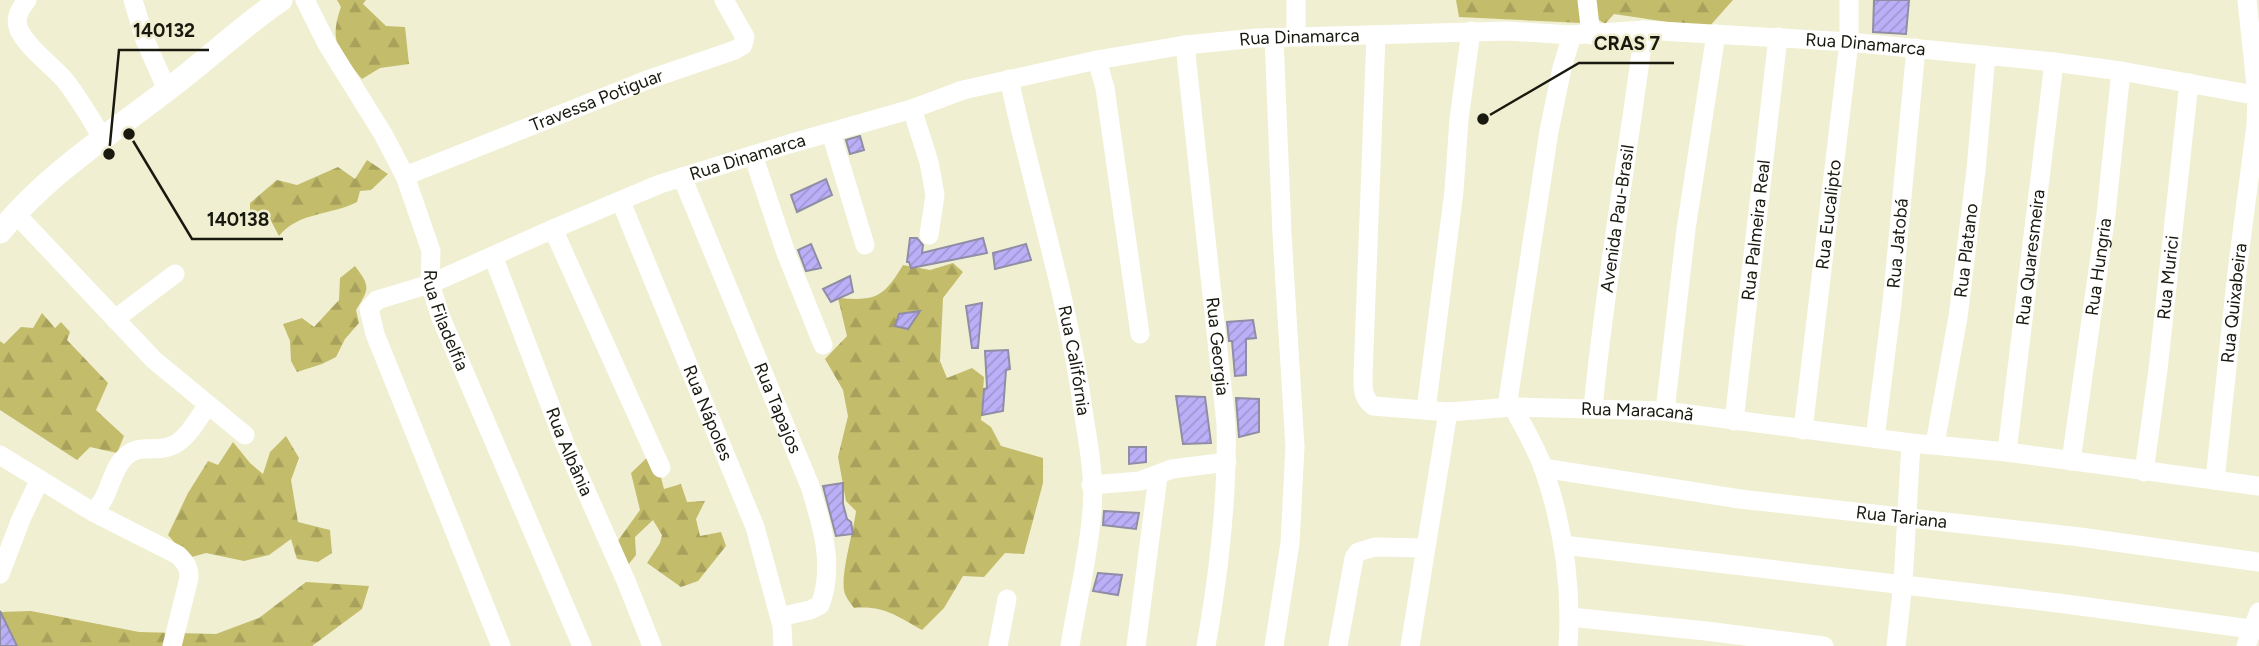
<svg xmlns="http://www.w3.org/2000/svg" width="2259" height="646" viewBox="0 0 2259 646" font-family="Figtree,sans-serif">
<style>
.forest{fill:url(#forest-firs)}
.building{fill:url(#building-hatch);stroke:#908da6;stroke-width:2}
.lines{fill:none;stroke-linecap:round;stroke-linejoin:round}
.minor{stroke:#fff;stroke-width:19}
.tertiary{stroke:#fff;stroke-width:23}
.labels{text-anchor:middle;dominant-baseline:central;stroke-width:5;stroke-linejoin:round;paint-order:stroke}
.street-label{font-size:18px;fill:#19190f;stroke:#f0efd2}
.leader{fill:none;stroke:#19190f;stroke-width:2.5}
.callout-dot{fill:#19190f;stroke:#f0efd2;stroke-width:2.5}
.callout-label{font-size:19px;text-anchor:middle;font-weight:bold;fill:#19190f;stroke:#f0efd2;stroke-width:5;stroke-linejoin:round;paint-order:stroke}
</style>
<defs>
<pattern id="forest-firs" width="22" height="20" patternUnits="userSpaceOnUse" patternTransform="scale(1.75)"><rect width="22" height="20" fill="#c3bc6b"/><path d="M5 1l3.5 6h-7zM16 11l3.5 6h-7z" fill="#a7a15c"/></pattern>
<pattern id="building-hatch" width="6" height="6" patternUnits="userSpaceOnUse" patternTransform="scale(1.75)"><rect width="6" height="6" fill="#bbaff8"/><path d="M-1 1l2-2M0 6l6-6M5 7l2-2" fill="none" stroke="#a096d3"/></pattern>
</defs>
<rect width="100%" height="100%" fill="#f0efd2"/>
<!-- forest -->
<path class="forest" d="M337,0H366L363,4L386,26L405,27L409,64L380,68L362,79C340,51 328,44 341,7Z
M1456,0H1578L1581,23L1459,17Z
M1587,0H1733L1708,28L1614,14L1605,24L1596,18Z
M367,160L388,174L371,190L360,191L357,202C332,215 298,212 279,236L270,219L255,224L250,215V203L277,180L297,185L338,167L355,179Z
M953,263L963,272L943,298L940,361L947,378L972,368L984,377L981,420L991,427L1001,446L1043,458V483L1024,554L1005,553L984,577L963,576L944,608L922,630C897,616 883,605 854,608C851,604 847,599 845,594C839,578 854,530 856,511L846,501L838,457L848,416L843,390L825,359L847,336L838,298C876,301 883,298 903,265L930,270Z
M355,266C371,287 369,289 356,310L359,323L345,339L336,357L322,364L297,372L291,361L290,341L283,324L302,318L314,327L339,300L340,278Z
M42,313L55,328L61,322L70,332L67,340L108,383L96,410L124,436L117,453L90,447L77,460L0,410V341L4,344L21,327L33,328Z
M286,436L299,458L291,480L298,522L330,530L332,553L318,562L297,559L291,539L269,555L244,561L206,553L188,558L168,535L188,493L208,461L218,465L233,442L250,463L263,474L270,452Z
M654,451L664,489L681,484L687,502L705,501L696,519L700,536L721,532L726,546L698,581L681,587L647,563L660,543L662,535L653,520L635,537L636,555L628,565L617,542L640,510L631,473Z
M306,582L369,586L362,609L312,646H0V612L31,611L139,632L216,634L259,618Z"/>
<!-- building -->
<path class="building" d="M1874,0H1909L1906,34L1873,32Z
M860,136L864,150L850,154L846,140Z
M826,179L832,195L797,212L791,195Z
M910,238H917L923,245L922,253L983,238L987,253L911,268L909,262H907Z
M811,244L821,268L806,271L798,250Z
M1026,244L1031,260L995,269L993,253Z
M850,276L853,292L831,302L823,289Z
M982,303L978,348H972L966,306Z
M920,311L908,329L895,326L899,314Z
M1253,320L1256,338L1246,339V375L1235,376L1232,341H1229L1227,322Z
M1008,350L1010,369L1006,370L1003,411L982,415L984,389L987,388L985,351Z
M1176,396L1205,397L1211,443L1183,444Z
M1236,398L1259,399V432L1239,437Z
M1129,447H1146V462L1129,464Z
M843,483V504L847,519L851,522L853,534L836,536L823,486Z
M1104,511L1139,513L1136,529L1103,525Z
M1098,573L1122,575L1118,595L1093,591Z
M0,611L17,646H0Z"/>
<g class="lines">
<!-- minor -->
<g class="minor">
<path d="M27,0C20,9 14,18 19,30C29,49 49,63 63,78C78,96 90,118 102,137"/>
<path d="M133,0L145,40L167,90"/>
<path id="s1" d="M305,0L327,44L383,134L405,176L431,251L430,284L441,318L582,646"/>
<path d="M1587,0L1591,35"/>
<path id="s2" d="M1376,35L1363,375C1363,388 1362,397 1373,406L1448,412L1513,407L1665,411L1911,443L2007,452L2259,486"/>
<path d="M1296,37V0"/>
<path d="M1274,38L1282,234L1295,447L1290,543L1274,646"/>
<path id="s3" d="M1185,45L1226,424C1228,499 1219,572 1206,646"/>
<path d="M1097,60L1105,88L1140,334"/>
<path id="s4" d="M1009,79C1033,190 1068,297 1083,410C1088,442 1095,477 1092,510C1089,555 1077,601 1070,646"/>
<path d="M912,109L929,162L935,195L929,235"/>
<path d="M831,133L865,245"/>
<path d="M753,155L786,253L823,345"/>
<path id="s5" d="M405,176L647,80L735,50L743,45L745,37L724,0"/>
<path id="s6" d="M682,177L810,486C822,525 835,566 820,605L810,610L780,617"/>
<path id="s7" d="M621,202L755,527L782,626L783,646"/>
<path d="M15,213L154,360L245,435"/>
<path d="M553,229L661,468"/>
<path id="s8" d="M493,256L565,444L626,581L652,646"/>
<path d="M115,319L175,274"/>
<path d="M1507,407L1549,131L1562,68L1572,35"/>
<path d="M1513,407C1524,428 1537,449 1544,470C1563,526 1572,587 1568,646"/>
<path id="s9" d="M1593,408C1605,282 1628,156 1644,30"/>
<path d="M1426,410L1454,191L1459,119L1471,31"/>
<path d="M1665,411L1686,229L1716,34"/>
<path id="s10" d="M1734,421L1778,37"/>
<path id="s11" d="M1803,430L1849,42V0"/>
<path id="s12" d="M1875,438L1892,303L1916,48"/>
<path id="s13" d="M1935,444L1958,317L1976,170L1986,55"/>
<path id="s14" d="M2007,452L2054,62"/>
<path d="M0,455L93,512L178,555C186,563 189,567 189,578L172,646"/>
<path id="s15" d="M2071,461L2106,214L2121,71"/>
<path id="s16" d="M1543,468L1740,499L2080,537L2259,562"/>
<path id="s17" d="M2144,472L2158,370L2189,83"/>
<path id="s18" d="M2215,480L2237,272L2256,125L2257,95L2247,0"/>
<path d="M1091,485L1140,481L1172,469L1227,462"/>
<path d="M93,512C112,495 109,472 125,457C139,443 155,453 171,446C186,441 198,419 207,406"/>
<path d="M1563,545L2058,603L2259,630"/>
<path d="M0,574L21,519L39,481"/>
<path d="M1570,617L1706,631L1824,646"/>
<path id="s19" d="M501,646L375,334L369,309L377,300L430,284L553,229L660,184L789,144L912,109L963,90L1097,60L1185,45L1257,38L1507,31L1572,35L1644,30L1849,42L2054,62L2121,71L2259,96"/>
<path d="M998,646L1007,599"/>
<path d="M1136,646L1158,476"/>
<path d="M1338,646L1354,558L1358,552L1375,547L1425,548"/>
<path d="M1410,646L1448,412"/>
<path d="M1896,646L1903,583L1911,443"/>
<path d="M2246,646L2259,612"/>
</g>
<!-- tertiary -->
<path class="tertiary" d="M0,232C46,175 109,135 167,90C206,61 241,27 281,0"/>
</g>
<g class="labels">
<!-- street labels -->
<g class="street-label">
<text stroke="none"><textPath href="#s19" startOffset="1339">Rua Dinamarca</textPath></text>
<text stroke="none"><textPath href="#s19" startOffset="1906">Rua Dinamarca</textPath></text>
<text stroke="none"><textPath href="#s5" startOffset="206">Travessa Potiguar</textPath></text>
<text stroke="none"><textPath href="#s19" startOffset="772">Rua Dinamarca</textPath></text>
<text stroke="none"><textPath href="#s11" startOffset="217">Rua Eucalipto</textPath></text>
<text stroke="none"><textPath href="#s9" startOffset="191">Avenida Pau-Brasil</textPath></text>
<text stroke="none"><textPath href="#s10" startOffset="192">Rua Palmeira Real</textPath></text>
<text stroke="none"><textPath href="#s12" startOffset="196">Rua Jatobá</textPath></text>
<text stroke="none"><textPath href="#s13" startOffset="196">Rua Platano</textPath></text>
<text stroke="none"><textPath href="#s14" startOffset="196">Rua Quaresmeira</textPath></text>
<text stroke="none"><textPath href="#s15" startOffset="196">Rua Hungria</textPath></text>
<text stroke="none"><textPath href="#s17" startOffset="196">Rua Murici</textPath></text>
<text stroke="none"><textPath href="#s18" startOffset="178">Rua Quixabeira</textPath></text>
<text stroke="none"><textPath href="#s1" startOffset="354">Rua Filadelfia</textPath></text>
<text stroke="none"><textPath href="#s3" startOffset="303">Rua Georgia</textPath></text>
<text stroke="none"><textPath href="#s4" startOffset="289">Rua Califórnia</textPath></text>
<text stroke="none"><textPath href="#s6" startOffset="250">Rua Tapajos</textPath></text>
<text stroke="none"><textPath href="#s7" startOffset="228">Rua Nápoles</textPath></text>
<text stroke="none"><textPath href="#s2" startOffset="639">Rua Maracanã</textPath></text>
<text stroke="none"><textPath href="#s8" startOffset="210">Rua Albânia</textPath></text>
<text stroke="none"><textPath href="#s16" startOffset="362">Rua Tariana</textPath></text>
</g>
</g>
<!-- callouts -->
<path class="leader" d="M109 154L119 50H209M1483 119L1579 63H1674M129 134L192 239H283"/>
<g class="callout-dot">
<circle cx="109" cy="154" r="7"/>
<circle cx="1483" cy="119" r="7"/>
<circle cx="129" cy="134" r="7"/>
</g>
<g class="callout-label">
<text x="164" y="37">140132</text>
<text x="1627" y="50">CRAS 7</text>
<text x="238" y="226">140138</text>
</g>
</svg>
